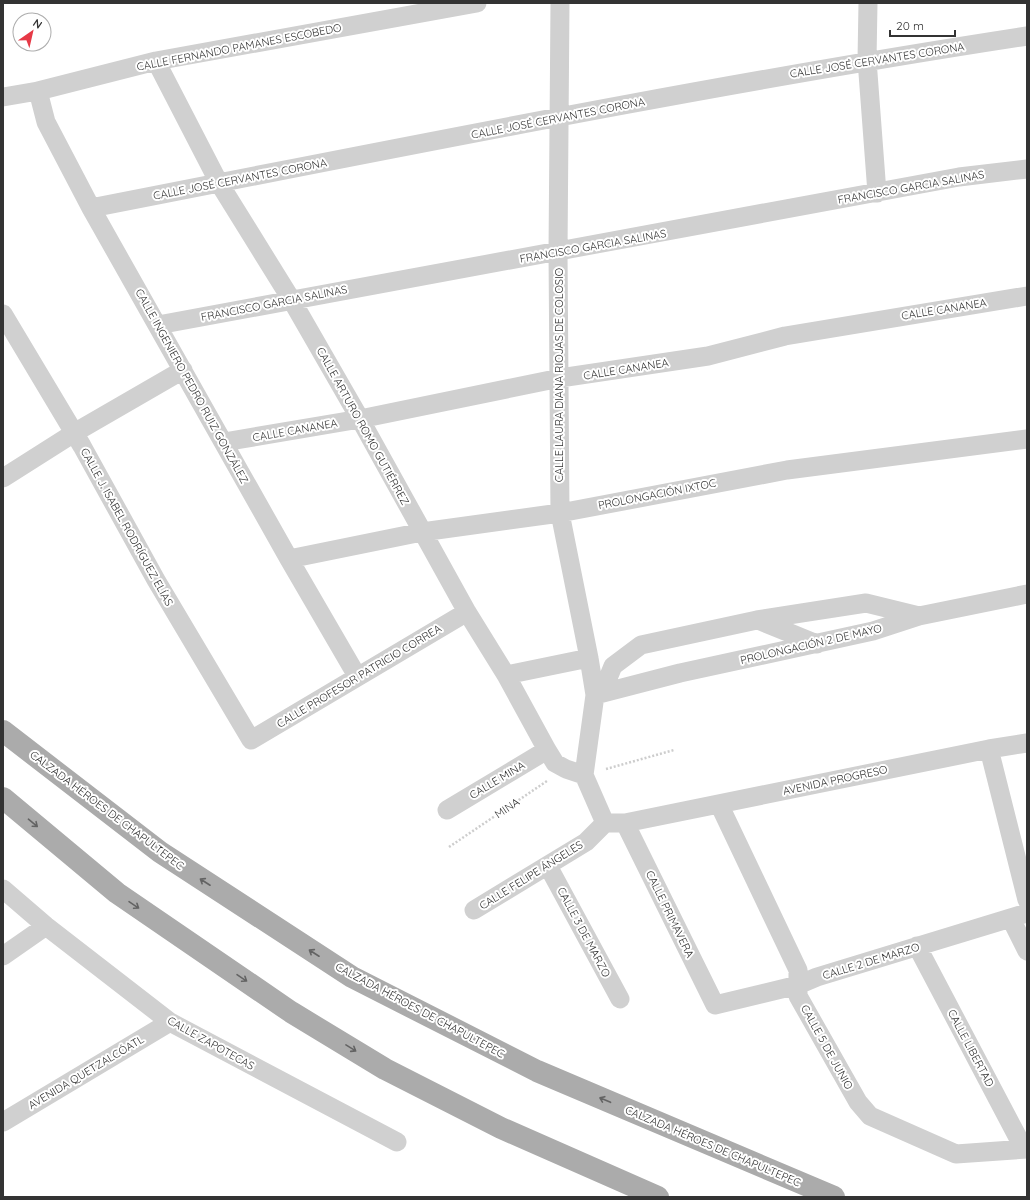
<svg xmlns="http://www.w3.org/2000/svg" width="1030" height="1200" viewBox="0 0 1030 1200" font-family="Quicksand,sans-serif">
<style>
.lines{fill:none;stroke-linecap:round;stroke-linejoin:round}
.path{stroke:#cdcdcd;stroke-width:2.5;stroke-dasharray:2 2;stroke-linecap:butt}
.street{stroke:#d0d0d0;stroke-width:19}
.primary{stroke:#ababab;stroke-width:22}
.oneway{stroke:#636363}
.labels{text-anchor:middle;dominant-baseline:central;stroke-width:4;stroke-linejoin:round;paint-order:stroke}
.street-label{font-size:11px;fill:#333;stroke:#fff}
</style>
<rect width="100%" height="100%" fill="#fff"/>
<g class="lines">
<!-- path -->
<path class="path" d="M606,769L674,750
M449,847L547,781"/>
<!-- street -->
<path class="street" d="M560,3L558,252L560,513L589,658L595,695L584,775L605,823H625L989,749L1027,743
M868,3L867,60L877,193
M156,61L219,183L291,299L360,419L467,612L506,675L547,750L555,763L566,769L584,775
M38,91L46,122L91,208L289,559L357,676
M3,97L38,91L156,61L477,3
M91,208C403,147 713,84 1027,36
M3,314L82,446L156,580L251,740L467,612
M158,325L959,177L1027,169
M224,442L360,419L560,378L708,356L785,336L1027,296
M3,478L74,433L183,370
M289,559L422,532L560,513L787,470L1027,439
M758,620L817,644
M506,675L589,658
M602,693L613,666L641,645L757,620L866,603L919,616
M595,695L680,673L873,631L919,616L1027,594
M989,749L1027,900
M719,804L798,970V996L858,1102L870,1116L956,1154L1027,1149
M447,810L547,750
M625,823L715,1005L798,985L817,977L1027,913
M548,866L620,999
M3,889L46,926L170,1022L397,1142
M474,910L586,842L605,823
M1011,919L1027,951
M917,946L1024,1149
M3,956L46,926
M3,1122L170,1022"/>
<!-- primary -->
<path class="primary" d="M3,731L160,852L352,977L537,1071L834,1197
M3,798L117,893L291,1012L385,1069L501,1128L658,1197"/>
</g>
<!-- one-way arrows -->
<defs><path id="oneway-shaft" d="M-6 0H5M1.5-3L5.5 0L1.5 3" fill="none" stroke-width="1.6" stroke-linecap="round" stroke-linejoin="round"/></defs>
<g class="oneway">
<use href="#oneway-shaft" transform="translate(33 823) rotate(40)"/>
<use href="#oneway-shaft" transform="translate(205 882) rotate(-147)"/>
<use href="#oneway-shaft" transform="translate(134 905) rotate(34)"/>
<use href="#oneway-shaft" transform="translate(314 953) rotate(-147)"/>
<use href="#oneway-shaft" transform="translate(242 978) rotate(34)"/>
<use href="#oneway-shaft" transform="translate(351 1048) rotate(32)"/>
<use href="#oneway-shaft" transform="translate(605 1100) rotate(-157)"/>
</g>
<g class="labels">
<!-- street labels -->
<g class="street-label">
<text transform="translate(239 47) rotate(-11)">CALLE FERNANDO PAMANES ESCOBEDO</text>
<text transform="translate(877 60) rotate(-9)">CALLE JOSÉ CERVANTES CORONA</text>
<text transform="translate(558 118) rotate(-11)">CALLE JOSÉ CERVANTES CORONA</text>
<text transform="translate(240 179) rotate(-11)">CALLE JOSÉ CERVANTES CORONA</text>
<text transform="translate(911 187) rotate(-10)">FRANCISCO GARCIA SALINAS</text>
<text transform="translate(593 246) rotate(-10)">FRANCISCO GARCIA SALINAS</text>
<text transform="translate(274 303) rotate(-11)">FRANCISCO GARCIA SALINAS</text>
<text transform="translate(944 309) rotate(-9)">CALLE CANANEA</text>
<text transform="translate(626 369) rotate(-9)">CALLE CANANEA</text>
<text transform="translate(559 375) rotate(-90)">CALLE LAURA DIANA RIOJAS DE COLOSIO</text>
<text transform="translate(192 386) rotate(61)">CALLE INGENIERO PEDRO RUIZ GONZÁLEZ</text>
<text transform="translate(363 426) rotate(61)">CALLE ARTURO ROMO GUTIÉRREZ</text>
<text transform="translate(295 430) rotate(-10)">CALLE CANANEA</text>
<text transform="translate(657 494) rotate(-11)">PROLONGACIÓN IXTOC</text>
<text transform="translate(127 527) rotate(61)">CALLE J. ISABEL RODRÍGUEZ ELÍAS</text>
<text transform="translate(811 644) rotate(-13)">PROLONGACIÓN 2 DE MAYO</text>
<text transform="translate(359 676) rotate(-31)">CALLE PROFESOR PATRICIO CORREA</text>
<text transform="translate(497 780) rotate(-31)">CALLE MINA</text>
<text transform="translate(835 780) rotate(-12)">AVENIDA PROGRESO</text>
<text transform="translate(507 808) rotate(-34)">MINA</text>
<text transform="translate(107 810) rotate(37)">CALZADA HÉROES DE CHAPULTEPEC</text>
<text transform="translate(531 875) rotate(-32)">CALLE FELIPE ÁNGELES</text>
<text transform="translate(670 914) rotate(64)">CALLE PRIMAVERA</text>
<text transform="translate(584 932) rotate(62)">CALLE 3 DE MARZO</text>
<text transform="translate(871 961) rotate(-17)">CALLE 2 DE MARZO</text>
<text transform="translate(420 1010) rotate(28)">CALZADA HÉROES DE CHAPULTEPEC</text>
<text transform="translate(211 1043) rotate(29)">CALLE ZAPOTECAS</text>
<text transform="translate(827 1047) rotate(61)">CALLE 5 DE JUNIO</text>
<text transform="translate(971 1048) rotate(62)">CALLE LIBERTAD</text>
<text transform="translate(86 1072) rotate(-31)">AVENIDA QUETZALCÓATL</text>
<text transform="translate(713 1146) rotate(23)">CALZADA HÉROES DE CHAPULTEPEC</text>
</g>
</g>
<!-- border -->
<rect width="1030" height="1200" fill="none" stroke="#333333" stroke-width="8"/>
<!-- north arrow -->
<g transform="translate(32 32) rotate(34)"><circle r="19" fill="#ffffff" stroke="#adadad"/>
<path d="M0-3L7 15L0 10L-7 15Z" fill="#e63946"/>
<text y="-6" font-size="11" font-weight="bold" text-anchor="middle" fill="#333333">N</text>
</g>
<!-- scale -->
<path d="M890 30v6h65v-6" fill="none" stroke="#333333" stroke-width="2"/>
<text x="896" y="30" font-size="12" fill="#333333" stroke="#ffffff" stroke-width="3" paint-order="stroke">20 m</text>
</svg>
